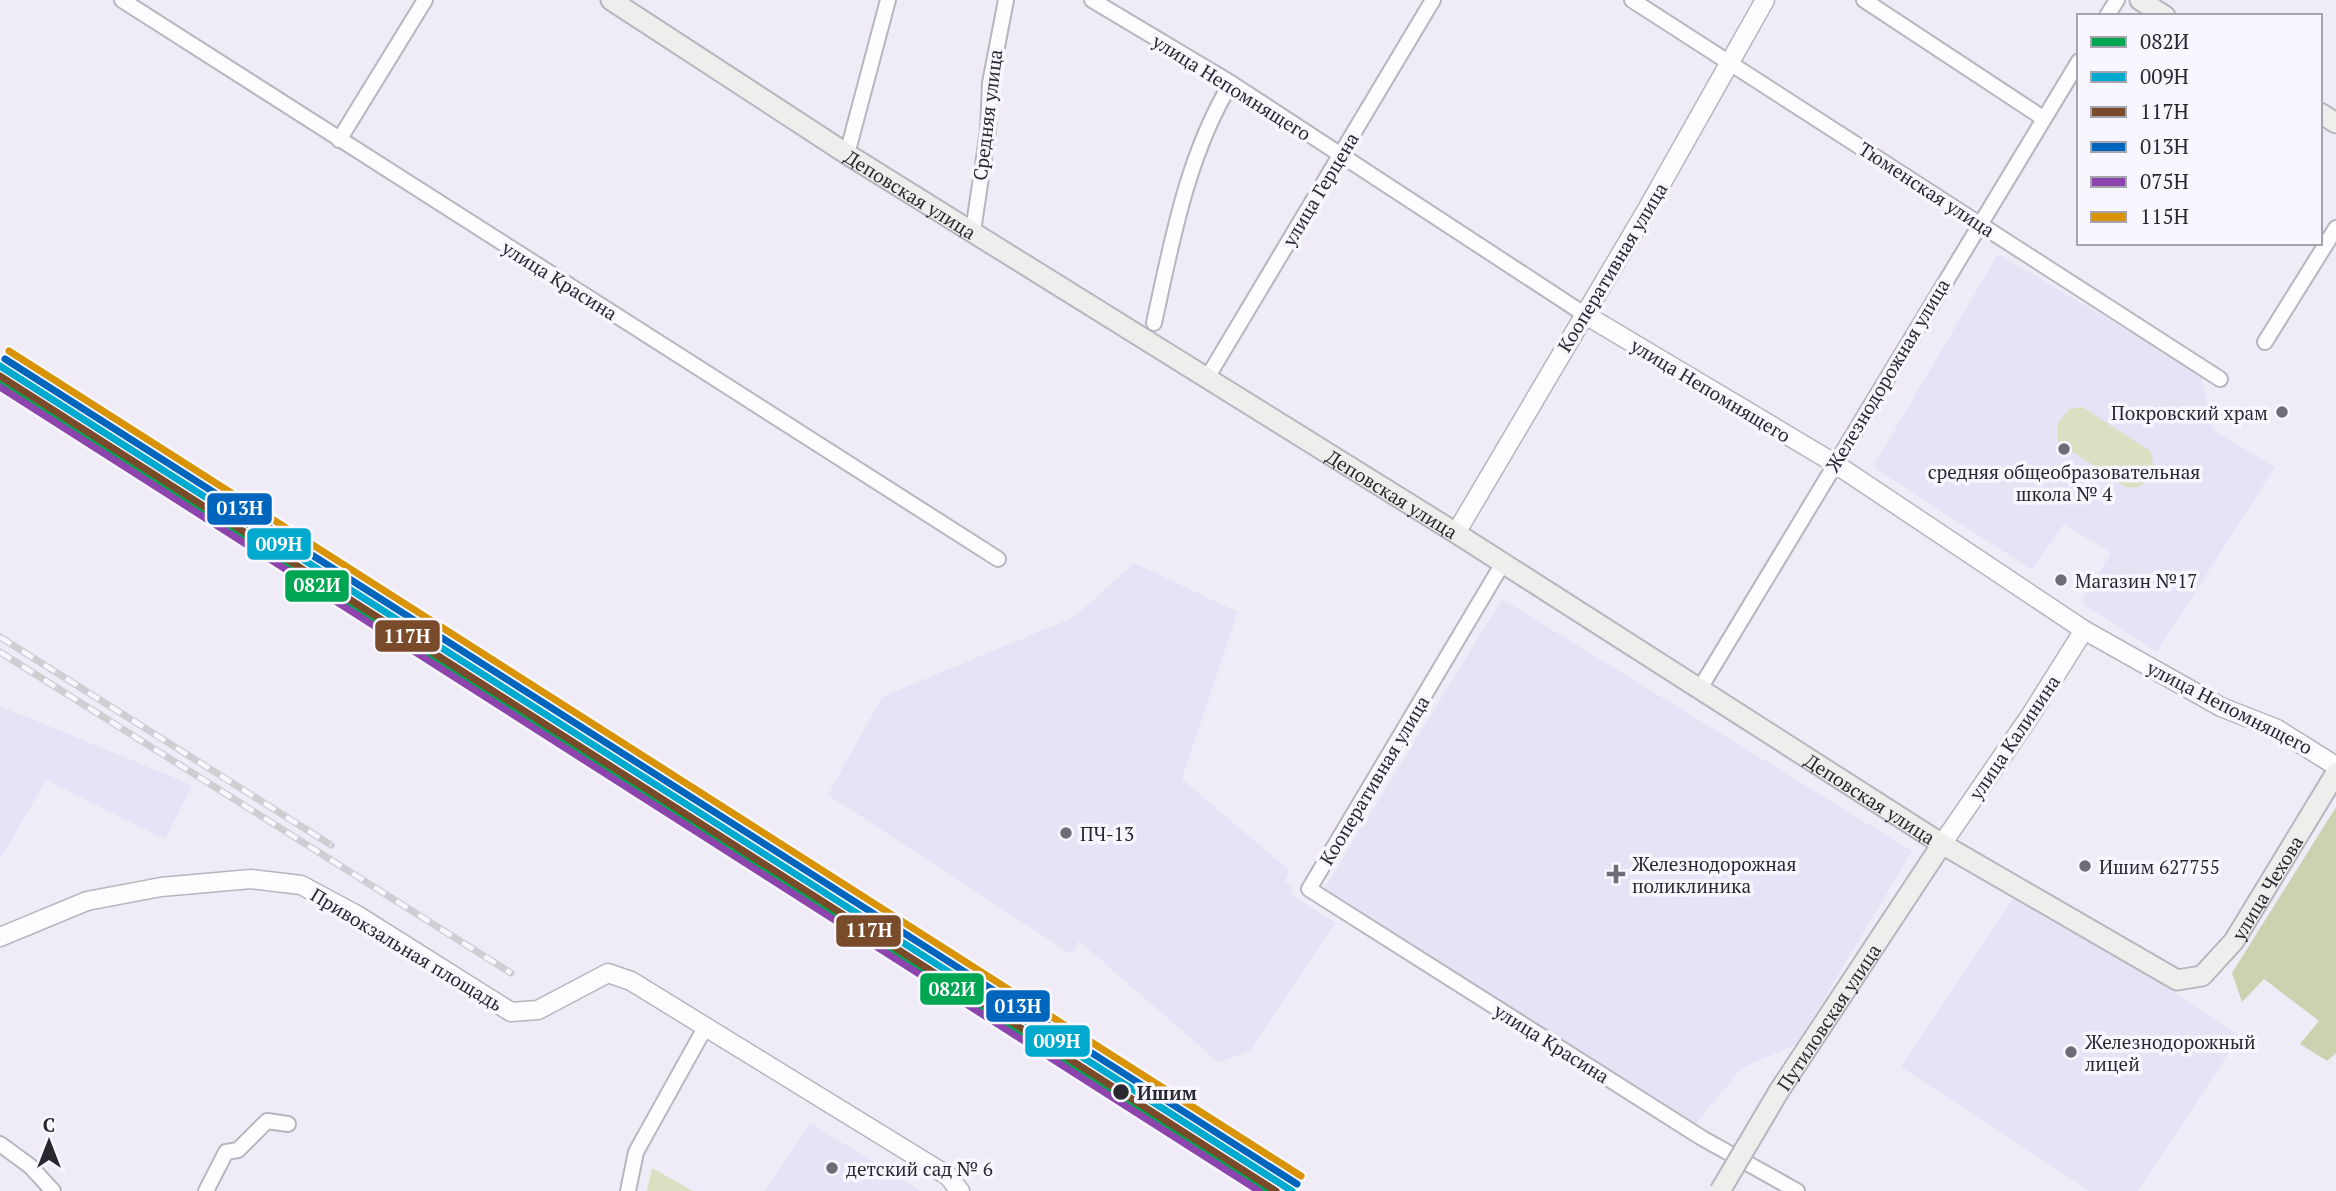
<svg xmlns="http://www.w3.org/2000/svg" width="2336" height="1191" viewBox="0 0 2336 1191" font-family="'PT Serif',serif">
<style>
.built{fill:#e7e3f6}
.green{fill:#dae0c2}
.forest{fill:#ccd2b0}
.lines{fill:none;stroke-linecap:round;stroke-linejoin:round}
.minor-casing{stroke:#b7b5bd;stroke-width:18}
.tertiary-casing{stroke:#b7b5bd;stroke-width:21}
.secondary-casing{stroke:#b7b5bd;stroke-width:23}
.minor{stroke:#fdfcfe;stroke-width:14}
.tertiary{stroke:#fdfcfe;stroke-width:18}
.secondary{stroke:#eeefed;stroke-width:19}
.rail-casing{stroke:#d0ced2;stroke-width:7}
.rail{stroke:#f8f7ff;stroke-width:4.5;stroke-dasharray:13;stroke-linecap:butt}
.secondary-bridge-casing{stroke:#b7b5bd;stroke-width:23;stroke-linecap:butt}
.secondary-bridge{stroke:#eeefed;stroke-width:19}
.rail-1-casing{stroke:#f8f7ff;stroke-width:12}
.rail-2-casing{stroke:#f8f7ff;stroke-width:12}
.rail-3-casing{stroke:#f8f7ff;stroke-width:12}
.rail-4-casing{stroke:#f8f7ff;stroke-width:12}
.rail-5-casing{stroke:#f8f7ff;stroke-width:12}
.rail-6-casing{stroke:#f8f7ff;stroke-width:12}
.rail-1{stroke:#00a651;stroke-width:7}
.rail-2{stroke:#00a9ce;stroke-width:7}
.rail-3{stroke:#7a4b2a;stroke-width:7}
.rail-4{stroke:#0065bd;stroke-width:7}
.rail-5{stroke:#8e44ad;stroke-width:7}
.rail-6{stroke:#d89307;stroke-width:7}
.poi-dot{fill:#6e6d75;stroke:#f8f7ff;stroke-width:2.5}
.stop-dot{fill:#29282f;stroke:#f8f7ff;stroke-width:2.5}
.labels{text-anchor:middle;dominant-baseline:central;stroke-width:7;stroke-linejoin:round;paint-order:stroke}
.street-label{font-size:19px;fill:#29282f;stroke:#f8f7ff}
.poi-label{font-size:19px;fill:#29282f;stroke:#f8f7ff;text-anchor:start}
.stop-label{font-size:19px;font-weight:bold;fill:#29282f;stroke:#f8f7ff;text-anchor:start}
.line-badge{stroke:#f8f7ff;stroke-width:2.5}
.badge-label{font-size:19px;text-anchor:middle;font-weight:bold;fill:#fff}
</style>
<rect width="100%" height="100%" fill="#efecf7"/>
<!-- built -->
<path class="built" d="M1998,254L2201,374L2213,430L2275,467L2157,652L2081,603L2111,553L2064,524L2032,570L1873,467Z
M1134,563L1238,612L1182,779L1290,871L1285,881L1294,888L1290,894L1336,923L1250,1051L1218,1062L1079,941L1071,954L828,795L882,697L1074,617Z
M1502,599L1912,851L1797,1044L1742,1068L1692,1128L1319,897Z
M0,706L192,785L165,839L46,780L0,860Z
M2018,890L2240,1036L2138,1191H2090L1901,1067Z
M810,1123L921,1191H765Z"/>
<!-- green -->
<path class="green" d="M2082,407L2150,451L2154,466C2150,479 2141,491 2126,487L2058,442V423L2069,409Z
M652,1168L693,1191H647Z"/>
<!-- forest -->
<path class="forest" d="M2336,807V1053L2327,1061L2300,1044L2319,1021L2264,979L2242,1002L2232,973Z"/>
<g class="lines">
<!-- minor casing -->
<g class="minor-casing">
<path id="minor" d="M122,0L998,559
M1092,0L1231,83L1584,314
M1632,0L2220,379
M1864,0L2043,118
M2107,16L2117,0
M339,140L425,0
M847,154L888,0
M973,231L988,131L990,83L1006,0
M1154,323C1172,241 1187,156 1231,83
M2265,342L2336,228
M1207,378L1433,0
M1503,563L1309,889L1702,1138L1797,1191
M1699,690L2079,61
M0,1144L30,1166L53,1191
M206,1191L226,1152L238,1150L267,1121L288,1124
M628,1191L636,1152L706,1026"/>
</g>
<!-- tertiary casing -->
<g class="tertiary-casing">
<path id="tertiary" d="M1584,314L1834,463L2084,630L2221,707L2277,729L2336,766
M1456,533L1646,211L1765,0
M1942,844L2030,716L2084,630
M0,937L87,901L161,887L251,879L301,885L357,915L511,1012L538,1010L608,973L631,981L948,1176L960,1191"/>
</g>
<!-- secondary casing -->
<g class="secondary-casing">
<g id="secondary">
<path id="s1" d="M611,0L847,154L1456,533L1942,844L2177,980L2202,976L2234,941L2336,773"/>
<path d="M2140,0L2165,16"/>
<path d="M2320,113L2336,123"/>
<path id="s2" d="M1779,1091L1942,844"/>
</g>
</g>
<!-- minor -->
<use href="#minor" class="minor"/>
<!-- tertiary -->
<use href="#tertiary" class="tertiary"/>
<!-- secondary -->
<use href="#secondary" class="secondary"/>
<!-- rail casing -->
<g class="rail-casing">
<path id="rail" d="M0,637L331,845
M0,652L511,973"/>
</g>
<!-- rail -->
<use href="#rail" class="rail"/>
<!-- secondary-bridge casing -->
<g class="secondary-bridge-casing">
<path id="secondary-bridge" d="M1720,1191L1779,1091"/>
</g>
<!-- secondary-bridge -->
<use href="#secondary-bridge" class="secondary-bridge"/>
<!-- rail-1 casing -->
<g class="rail-1-casing">
<path id="rail-1" d="M0,384L1269,1191"/>
</g>
<!-- rail-2 casing -->
<g class="rail-2-casing">
<path id="rail-2" d="M0,366L1292,1191"/>
</g>
<!-- rail-3 casing -->
<g class="rail-3-casing">
<path id="rail-3" d="M0,376L1276,1191"/>
</g>
<!-- rail-4 casing -->
<g class="rail-4-casing">
<path id="rail-4" d="M5,359L1297,1184"/>
</g>
<!-- rail-5 casing -->
<g class="rail-5-casing">
<path id="rail-5" d="M0,387L1259,1191"/>
</g>
<!-- rail-6 casing -->
<g class="rail-6-casing">
<path id="rail-6" d="M9,351L1301,1176"/>
</g>
<!-- rail-1 -->
<use href="#rail-1" class="rail-1"/>
<!-- rail-2 -->
<use href="#rail-2" class="rail-2"/>
<!-- rail-3 -->
<use href="#rail-3" class="rail-3"/>
<!-- rail-4 -->
<use href="#rail-4" class="rail-4"/>
<!-- rail-5 -->
<use href="#rail-5" class="rail-5"/>
<!-- rail-6 -->
<use href="#rail-6" class="rail-6"/>
</g>
<!-- markers -->
<g class="poi-dot">
<circle cx="2282" cy="412" r="7"/>
<circle cx="2064" cy="449" r="7"/>
<circle cx="2061" cy="580" r="7"/>
<circle cx="1066" cy="833" r="7"/>
<circle cx="2085" cy="866" r="7"/>
<path d="M1612.5 863.5h7v7h7v7h-7v7h-7v-7h-7v-7h7z"/>
<circle cx="2071" cy="1052" r="7"/>
<circle cx="832" cy="1168" r="7"/>
</g>
<circle class="stop-dot" cx="1121" cy="1092" r="9"/>
<g class="labels">
<!-- street labels -->
<g class="street-label">
<text transform="translate(1232 87) rotate(32)">улица Непомнящего</text>
<text transform="translate(987 115) rotate(-83)">Средняя улица</text>
<text transform="translate(1320 189) rotate(-59)">улица Герцена</text>
<text transform="translate(1927 189) rotate(33)">Тюменская улица</text>
<text stroke="none"><textPath href="#s1" startOffset="357">Деповская улица</textPath></text>
<text transform="translate(1612 267) rotate(-59)">Кооперативная улица</text>
<text transform="translate(560 280) rotate(32)">улица Красина</text>
<text transform="translate(1887 375) rotate(-59)">Железнодорожная улица</text>
<text transform="translate(1711 390) rotate(31)">улица Непомнящего</text>
<text stroke="none"><textPath href="#s1" startOffset="924">Деповская улица</textPath></text>
<text transform="translate(2230 707) rotate(27)">улица Непомнящего</text>
<text transform="translate(2014 737) rotate(-56)">улица Калинина</text>
<text transform="translate(1374 780) rotate(-59)">Кооперативная улица</text>
<text stroke="none"><textPath href="#s1" startOffset="1491">Деповская улица</textPath></text>
<text stroke="none"><textPath href="#s1" startOffset="1983">улица Чехова</textPath></text>
<text transform="translate(407 949) rotate(31)">Привокзальная площадь</text>
<text stroke="none"><textPath href="#s2" startOffset="89">Путиловская улица</textPath></text>
<text transform="translate(1552 1043) rotate(32)">улица Красина</text>
</g>
<!-- poi labels -->
<g class="poi-label">
<text x="2268" y="412" text-anchor="end">Покровский храм</text>
<text x="2064" y="471" text-anchor="middle">средняя общеобразовательная<tspan x="2064" dy="22">школа № 4</tspan></text>
<text x="2075" y="580">Магазин №17</text>
<text x="1080" y="833">ПЧ-13</text>
<text x="1632" y="863">Железнодорожная<tspan x="1632" dy="22">поликлиника</tspan></text>
<text x="2099" y="866">Ишим 627755</text>
<text x="2085" y="1041">Железнодорожный<tspan x="2085" dy="22">лицей</tspan></text>
<text x="846" y="1168">детский сад № 6</text>
</g>
<!-- stop labels -->
<g class="stop-label">
<text x="1137" y="1092">Ишим</text>
</g>
</g>
<g class="line-badge">
<rect x="206" y="492" width="67" height="34" rx="7" fill="#0065bd"/>
<rect x="246" y="527" width="66" height="34" rx="7" fill="#00a9ce"/>
<rect x="284" y="569" width="66" height="34" rx="7" fill="#00a651"/>
<rect x="374" y="619" width="67" height="34" rx="7" fill="#7a4b2a"/>
<rect x="835" y="914" width="67" height="34" rx="7" fill="#7a4b2a"/>
<rect x="919" y="972" width="66" height="34" rx="7" fill="#00a651"/>
<rect x="985" y="989" width="66" height="34" rx="7" fill="#0065bd"/>
<rect x="1024" y="1024" width="67" height="34" rx="7" fill="#00a9ce"/>
</g>
<g class="badge-label">
<text x="240" y="515">013Н</text>
<text x="279" y="551">009Н</text>
<text x="317" y="592">082И</text>
<text x="407" y="643">117Н</text>
<text x="869" y="937">117Н</text>
<text x="952" y="996">082И</text>
<text x="1018" y="1013">013Н</text>
<text x="1057" y="1048">009Н</text>
</g>
<!-- legend -->
<rect x="2077" y="14" width="245" height="231" fill="#f8f7ff" stroke="#a5a4ac" stroke-width="2"/>
<rect x="2091" y="37" width="35" height="10" fill="#00a651" stroke="#a5a4ac" stroke-width="2"/>
<text x="2140" y="49" font-size="21" fill="#29282f">082И</text>
<rect x="2091" y="72" width="35" height="10" fill="#00a9ce" stroke="#a5a4ac" stroke-width="2"/>
<text x="2140" y="84" font-size="21" fill="#29282f">009Н</text>
<rect x="2091" y="107" width="35" height="10" fill="#7a4b2a" stroke="#a5a4ac" stroke-width="2"/>
<text x="2140" y="119" font-size="21" fill="#29282f">117Н</text>
<rect x="2091" y="142" width="35" height="10" fill="#0065bd" stroke="#a5a4ac" stroke-width="2"/>
<text x="2140" y="154" font-size="21" fill="#29282f">013Н</text>
<rect x="2091" y="177" width="35" height="10" fill="#8e44ad" stroke="#a5a4ac" stroke-width="2"/>
<text x="2140" y="189" font-size="21" fill="#29282f">075Н</text>
<rect x="2091" y="212" width="35" height="10" fill="#d89307" stroke="#a5a4ac" stroke-width="2"/>
<text x="2140" y="224" font-size="21" fill="#29282f">115Н</text>
<!-- north arrow -->
<g transform="translate(49 1142)" stroke="#f8f7ff" stroke-width="5" paint-order="stroke">
<path d="M0-5L12 26L0 18L-12 26Z" fill="#29282f"/>
<text y="-10" font-size="19" font-weight="bold" text-anchor="middle" fill="#29282f">С</text>
</g>
</svg>
